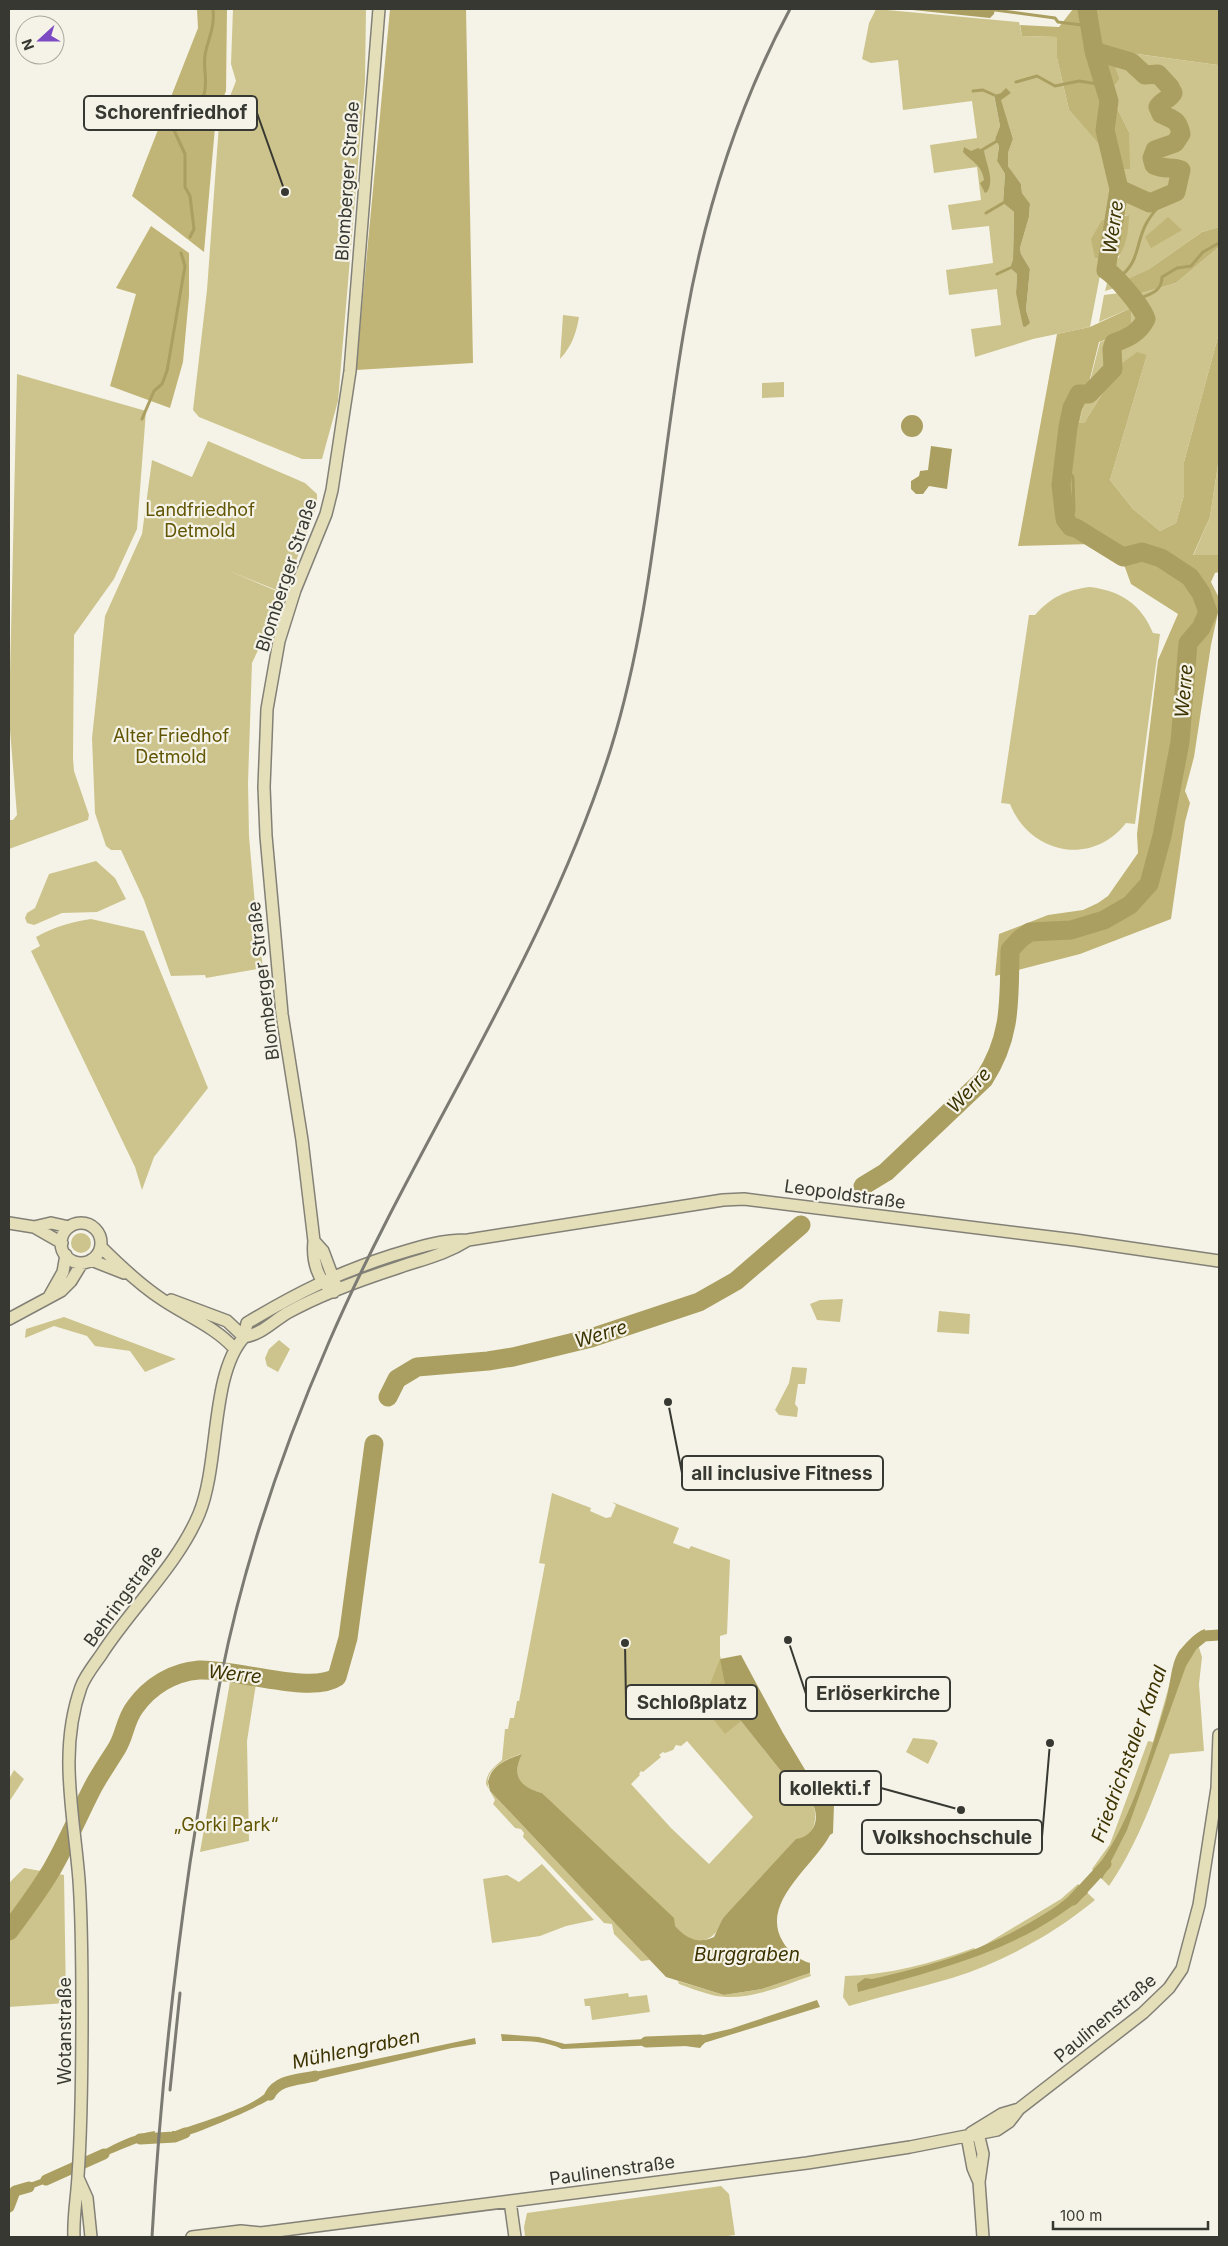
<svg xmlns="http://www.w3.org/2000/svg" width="1228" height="2246" viewBox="0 0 1228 2246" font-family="Inter,sans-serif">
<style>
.green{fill:#cdc48d;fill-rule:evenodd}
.forest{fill:#c0b576}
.water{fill:#aa9f60}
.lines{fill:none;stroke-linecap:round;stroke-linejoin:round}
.stream{stroke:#aa9f60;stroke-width:3}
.canal{stroke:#aa9f60;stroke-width:11}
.river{stroke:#aa9f60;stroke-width:19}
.secondary-casing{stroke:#838177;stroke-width:14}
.secondary{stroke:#e4dfb9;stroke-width:11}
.rail{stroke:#7b7a73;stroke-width:3}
.labels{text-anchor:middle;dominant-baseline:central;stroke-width:4.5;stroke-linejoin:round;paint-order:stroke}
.street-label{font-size:18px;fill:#383833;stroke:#f5f3e7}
.park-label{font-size:18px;fill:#615504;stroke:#f5f3e7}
.water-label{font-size:19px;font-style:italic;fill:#3c3300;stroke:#f5f3e7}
.leader{fill:none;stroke:#383833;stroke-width:2}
.callout-dot{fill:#383833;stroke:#f5f3e7;stroke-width:2}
.callout{fill:#f5f3e7;stroke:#383833;stroke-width:2}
.callout-label{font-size:19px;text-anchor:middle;font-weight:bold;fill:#383833}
</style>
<rect width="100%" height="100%" fill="#f5f3e7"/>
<!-- green -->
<path class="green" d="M233,9H366L365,81L338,401L322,459H302L199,417L193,410L207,290L219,124L236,81L231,64Z
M876,9L1019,22L1022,36L1057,37V58L1069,110L1111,157V218L1102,220L1095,258L1103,260L1090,327L1033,339L975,357L971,329L1001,325L997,289L949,295L946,270L993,263L989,226L952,230L948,205L981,200L977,167L934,173L930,145L977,138L972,101L903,110L898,60L871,63L862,59L869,23ZM1001,93H1011L1000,99L1013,139L1008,153V166L1021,184L1022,193L1030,205L1029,217L1020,248L1021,254L1030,269L1026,310L1030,323L1016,293L1017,274L1010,268L1013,259L1014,212L1003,203L1005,174L997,161L999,146L995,139L1000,126L994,96Z
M1107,50L1218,65L1219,227L1202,232L1149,269L1118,284V287L1105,291L1112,263L1119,257L1128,215L1122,216L1121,169H1129V132L1116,106L1112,89L1120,79Z
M1219,247V333L1184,462V495L1176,523L1160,531L1133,509L1110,480L1147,355L1121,364L1084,423H1079L1100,342L1132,330L1131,308L1099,322L1104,295L1120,293L1128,297L1176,283Z
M563,315L579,317C576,334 572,346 560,359Z
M17,374L146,411L137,529L114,579L74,635L73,758L74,771L89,815L88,820L9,849V820H13L17,815L9,718Z
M784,382V397L762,398V383Z
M208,441L305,483L317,494V505L284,593L229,571L284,594L252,663L248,783L249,836L255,905L263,968L206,978L205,975L171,976L144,900L121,850H111L106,846L95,813L92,738L105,616L142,534L152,460L192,477Z
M1219,458V555L1193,556L1210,517Z
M1090,587C1121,591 1141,604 1153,633L1160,634L1135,824L1126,823C1092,867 1030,854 1010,804L1001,803L1029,615H1035C1051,597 1066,590 1090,587Z
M96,861L115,878L126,899L97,912L62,913L34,925L27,923L25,918L27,913L35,908L49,874Z
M91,919L144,931L208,1088L154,1157L142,1190L135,1167L31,951L40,946L36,937C54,927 70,922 91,919Z
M71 1243a10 10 0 1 1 20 0a10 10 0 1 1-20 0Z
M843,1299L840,1322L817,1320L810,1304L820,1300Z
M939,1311L970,1314L969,1334L937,1332Z
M64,1317L176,1359L145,1372L130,1351L95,1346L87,1336L54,1326L25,1338L26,1329Z
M279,1340L290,1349L278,1372L267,1366L265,1358L269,1349Z
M792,1367L807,1368L805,1384H798L795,1404L798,1408L797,1417L779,1415L775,1410L789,1383Z
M552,1493L591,1508L590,1511L606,1518L611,1517L616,1505L612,1502L679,1528L673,1543L689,1549L691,1546L730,1560L727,1634L720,1636V1655L729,1706L796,1790C815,1795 819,1814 812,1831L723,1918C717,1938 705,1945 685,1937L542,1793C519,1787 512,1777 521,1754C506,1759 480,1770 490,1791L650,1960L641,1961L614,1934L612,1924L604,1923L523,1837L524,1833L521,1829L515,1828L493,1804L495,1800L486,1784C486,1773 494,1767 502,1760L505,1729H508L510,1718H514L517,1701H519L545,1564L539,1563ZM687,1741L753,1817L709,1864L671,1828L631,1784L640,1775L639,1774L641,1771L643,1772L661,1757L659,1755L663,1752L665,1753L673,1750L676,1745L681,1746Z
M1195,1635L1202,1657L1199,1684L1204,1751L1170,1754C1153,1800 1137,1845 1109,1886L1092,1869L1110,1844L1148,1741L1153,1742L1179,1651Z
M230,1682L256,1684L247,1741L249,1841L200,1852Z
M913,1738L934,1740L938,1743L928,1764L906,1752Z
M14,1770L24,1779L9,1802V1779Z
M542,1864L594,1920L566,1926L540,1936L492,1943L483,1879L507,1875L519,1882Z
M24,1868L64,1875L66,2003L9,2007V1883Z
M1078,1884L1095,1900C1054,1934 1003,1962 952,1978C918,1988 883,1996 849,2006L843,1997L845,1976C888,1975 933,1963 974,1948L976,1950L1061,1899Z
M810,1973L811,1976C781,1986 745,2003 712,1995C701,1992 690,1988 679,1984L678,1981L724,1995L762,1989Z
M628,1993L629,1997L647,1995L650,2012L592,2020L590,2006H585L584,1999Z
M721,2186L729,2194L735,2235L720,2237H525L524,2227L527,2213Z"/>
<!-- forest -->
<path class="forest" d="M197,9H227L226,91L216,116L204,252L132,196L198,28Z
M390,9H466L473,363L356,370Z
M1073,9H1219V72L1218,65L1108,50L1120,79L1112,89L1116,106L1129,132L1130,169H1121L1069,110L1057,58V37L1022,36L1020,25L1059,27Z
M1129,215C1128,234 1127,250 1112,263L1095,258L1091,239L1102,220Z
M1168,217L1182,230L1151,248L1145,237Z
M151,226L189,253V296L183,362L170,408L110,386L136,294L116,288Z
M1219,227V247L1176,283L1128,297L1120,293L1117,284L1149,269L1202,232Z
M1131,308L1132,330L1099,342L1079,423H1084L1121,364L1137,352L1147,355L1110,480L1133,509L1160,531L1176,523L1184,495V462L1219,333V458L1210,517L1193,555H1219V572L1215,573L1211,582L1219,598V608L1211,645L1194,757L1185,791L1190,803L1185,822L1171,919L1080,954L995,976L999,934L1048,915L1083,910L1098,903L1108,896L1138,853L1137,834L1158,660L1178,614L1131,584L1123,562L1091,544L1018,546L1057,334L1090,327Z
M720,1659L729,1706L741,1721L725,1734L710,1715L718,1707C720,1699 717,1692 708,1689Z"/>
<!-- water -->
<path class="water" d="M903,9H995L994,14L990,18Z
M1006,88L1011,93L1001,100L1013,139L1008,153V166L1021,184L1022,193L1030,204L1029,217L1020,248L1021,254L1030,269L1026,310L1030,323L1025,327L1023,326L1016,293L1017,274L1010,268L1013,259L1014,212L1003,203L1005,174L997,161L999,146L995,139L1000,126L994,95L1001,93Z
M964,147L971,151L978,148L984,151C986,164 995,180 987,192L985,193L980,183L984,180C982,165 972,162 963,152Z
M901 426a11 11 0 1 1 22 0a11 11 0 1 1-22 0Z
M931,446L952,449L947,489L929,486L923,494H916L911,489V481L919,476L920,471L928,470Z
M1205,1629L1204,1642L1197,1648L1186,1666L1127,1830L1102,1879L1094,1871C1129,1828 1150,1755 1166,1701C1170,1688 1171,1664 1178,1653C1183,1646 1195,1632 1205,1629Z
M741,1655L783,1733L810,1778L834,1804L833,1833L830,1835C813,1867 759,1903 783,1942C789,1952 799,1960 810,1963V1973L762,1989L724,1995L666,1977L490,1791L488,1782C491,1765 507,1759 522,1754C511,1776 520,1787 542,1793L674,1918L675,1926C687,1939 697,1944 714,1937L723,1918L796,1839C825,1835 820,1796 796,1790L729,1706L720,1659Z
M1079,1885L1088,1893C1023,1950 939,1969 858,1992L857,1984L865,1978L872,1979C932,1965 977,1953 1031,1922C1049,1911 1066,1902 1079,1885Z
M817,2000L820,2007L704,2043L700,2048L685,2046L686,2039L730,2029Z
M501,2034L539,2037L565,2044L660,2038V2045L562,2049C544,2040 522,2041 502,2041Z
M475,2038L476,2044L452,2048L302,2083L301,2075Z
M279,2080L281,2087C277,2091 275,2096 270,2099C257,2108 186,2139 172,2139V2131H176C199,2123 245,2109 262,2096C269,2091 272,2084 279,2080Z
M155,2131L154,2139C132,2142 113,2155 92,2160V2156C113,2145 132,2134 155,2131Z
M60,2169V2178L17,2194L13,2189L49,2176Z"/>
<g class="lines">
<!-- stream -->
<path class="stream" d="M995,10L1055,18L1058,22L1090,26
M1016,82L1037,76L1055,86L1079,81L1104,85
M973,91L983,90L994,95
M982,150L997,141
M986,213L1003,203
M190,237L194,229L190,196L185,187V154L173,128V122L177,114L204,95C208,81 203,69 205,55C208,38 215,29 213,9
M997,274L1010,268
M1118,278C1140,263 1135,245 1146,224C1151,214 1159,207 1165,198
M1136,300C1148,294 1162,293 1162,277L1177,268L1191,266L1203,252L1219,243
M142,419L154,391L162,384L167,371L185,266L181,253
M1064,466L1073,477L1074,510L1071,527"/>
<!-- canal -->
<path class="canal" d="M1194,1644L1204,1636L1219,1635
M1073,1900L1106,1864
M646,2042L700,2040
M270,2095C278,2079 299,2080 315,2076
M140,2139L175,2137L185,2133
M46,2180L104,2154
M9,2207L15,2191L29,2187"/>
<!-- river -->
<path class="river" d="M1094,51L1131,62L1145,75L1158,74L1170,87L1173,93C1169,100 1162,100 1158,107L1161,114C1173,120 1178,119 1181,134L1175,143L1155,150L1152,158L1154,165C1165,170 1172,166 1181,170L1176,192L1150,203L1119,189
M863,1186L886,1172L984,1079C1012,1036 1009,999 1010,950L1020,939L1030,932L1071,930L1104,920L1130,905L1149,884L1162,836L1180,742L1188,643L1201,628L1208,612L1201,593L1190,577L1161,558L1142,552L1123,557L1076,528L1071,527L1065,519L1061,485L1068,427L1072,408L1079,394H1089L1113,369L1112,349L1114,343C1128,338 1139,333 1146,319C1143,308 1116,276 1106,270L1119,189L1105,130L1109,101L1094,51L1087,9
M388,1397L397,1379L417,1367L488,1361L513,1357L591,1338L699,1302L736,1281L801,1225
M9,1931C24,1911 39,1891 52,1869C67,1843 79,1814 93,1787C100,1774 109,1761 117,1748C125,1735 125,1720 135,1707C150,1686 173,1672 199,1670C233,1668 312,1695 337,1677L348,1638L374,1444"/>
<!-- secondary casing -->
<g class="secondary-casing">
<path id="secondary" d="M9,1223L34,1227L51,1223L69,1227
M61 1243a20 20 0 1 1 40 0a20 20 0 1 1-40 0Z
M34,1227L62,1243
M314,1241L323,1251L335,1283
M101,1247C120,1266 140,1285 163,1300C187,1316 215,1327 234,1348
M91,1260L124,1273
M334,1292C317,1282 312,1259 314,1241L302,1140L282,1014L266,836L264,787L266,736L267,709L279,641L295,590L326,514L332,490L350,371L379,9
M49,1297L63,1272L66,1255
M171,1300L227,1321L244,1337
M9,1319L61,1291L71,1281L82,1263
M244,1337L247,1323C297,1293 337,1273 393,1255C419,1247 440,1240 468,1240L723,1200L744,1199L1075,1240L1219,1261
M244,1337C262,1334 272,1322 287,1313C321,1294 360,1280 397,1268C423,1259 444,1255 468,1240
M977,2129L983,2154L979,2182L983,2237
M971,2133L1002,2114L1019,2109
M967,2136L973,2168L979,2182
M78,2178L87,2198L91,2237
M510,2201L515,2237
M74,2237C73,2216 77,2197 78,2176C82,2120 82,2065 82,2009C82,1966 82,1923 79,1880C74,1815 58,1751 81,1687C85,1676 94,1665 101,1655C131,1608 177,1566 199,1514C220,1463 210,1375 244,1337
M192,2237L241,2231L261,2233L807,2163L910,2147L997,2130L1009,2122L1019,2109L1143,2013L1169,1988L1182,1969L1199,1905L1217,1788L1219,1735"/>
</g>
<!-- secondary -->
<use href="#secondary" class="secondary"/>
<!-- rail -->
<path class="rail" d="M170,2090L180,1993
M152,2237C159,2112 172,1987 190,1863C200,1801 209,1739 221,1677C244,1562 282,1450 329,1342C416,1141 545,958 611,748C654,609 660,462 686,319C705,211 738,106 790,9"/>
</g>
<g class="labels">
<!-- street labels -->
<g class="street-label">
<text transform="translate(347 181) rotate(-86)">Blomberger Straße</text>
<text transform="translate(286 575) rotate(-72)">Blomberger Straße</text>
<text transform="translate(263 981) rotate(-97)">Blomberger Straße</text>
<text transform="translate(845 1194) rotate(8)">Leopoldstraße</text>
<text transform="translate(123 1596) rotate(-54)">Behringstraße</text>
<text transform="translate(1105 2018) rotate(-40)">Paulinenstraße</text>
<text transform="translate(64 2031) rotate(-90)">Wotanstraße</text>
<text transform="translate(612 2170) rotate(-8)">Paulinenstraße</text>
</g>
<!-- park labels -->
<g class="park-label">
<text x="200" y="509">Landfriedhof<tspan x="200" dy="21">Detmold</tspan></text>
<text x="171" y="735">Alter Friedhof<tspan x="171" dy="21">Detmold</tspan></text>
<text x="226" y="1824">„Gorki Park“</text>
</g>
<!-- water labels -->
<g class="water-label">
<text transform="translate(1113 227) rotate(-82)">Werre</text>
<text transform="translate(1184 691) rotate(-85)">Werre</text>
<text transform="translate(969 1090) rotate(-47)">Werre</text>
<text transform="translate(601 1334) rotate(-17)">Werre</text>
<text transform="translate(235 1674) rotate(6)">Werre</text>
<text transform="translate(1129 1754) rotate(-70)">Friedrichstaler Kanal</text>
<text x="747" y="1954">Burggraben</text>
<text transform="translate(356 2049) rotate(-12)">Mühlengraben</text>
</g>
</g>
<!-- callouts -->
<path class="leader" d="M285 192L257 113M668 1402L682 1473M788 1640L806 1694M625 1643L626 1702M961 1810L881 1788M1050 1743L1042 1837"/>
<g class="callout-dot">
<circle cx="285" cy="192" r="5"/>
<circle cx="668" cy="1402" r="5"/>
<circle cx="788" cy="1640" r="5"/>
<circle cx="625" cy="1643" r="5"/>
<circle cx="961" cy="1810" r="5"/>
<circle cx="1050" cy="1743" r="5"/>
</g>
<g class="callout">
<rect x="84" y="96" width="173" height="34" rx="5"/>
<rect x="682" y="1456" width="201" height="34" rx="5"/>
<rect x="806" y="1677" width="144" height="34" rx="5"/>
<rect x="626" y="1685" width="131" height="34" rx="5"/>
<rect x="780" y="1771" width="101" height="34" rx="5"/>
<rect x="862" y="1820" width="180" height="34" rx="5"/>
</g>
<g class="callout-label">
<text x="171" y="119">Schorenfriedhof</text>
<text x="782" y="1480">all inclusive Fitness</text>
<text x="878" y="1700">Erlöserkirche</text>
<text x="692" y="1709">Schloßplatz</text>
<text x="830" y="1795">kollekti.f</text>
<text x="952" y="1844">Volkshochschule</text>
</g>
<!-- border -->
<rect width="1228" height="2246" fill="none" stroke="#383833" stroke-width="20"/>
<!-- north arrow -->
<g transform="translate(40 40) rotate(249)"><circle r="24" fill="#f5f3e7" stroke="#a9a89f"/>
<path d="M0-4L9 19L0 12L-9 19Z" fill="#7c4ac2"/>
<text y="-8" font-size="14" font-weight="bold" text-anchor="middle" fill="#383833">N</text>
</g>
<!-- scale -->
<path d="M1053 2221v8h155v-8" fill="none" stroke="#383833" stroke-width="2.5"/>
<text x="1060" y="2221" font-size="15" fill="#383833" stroke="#f5f3e7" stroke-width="4" paint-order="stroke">100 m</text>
</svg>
